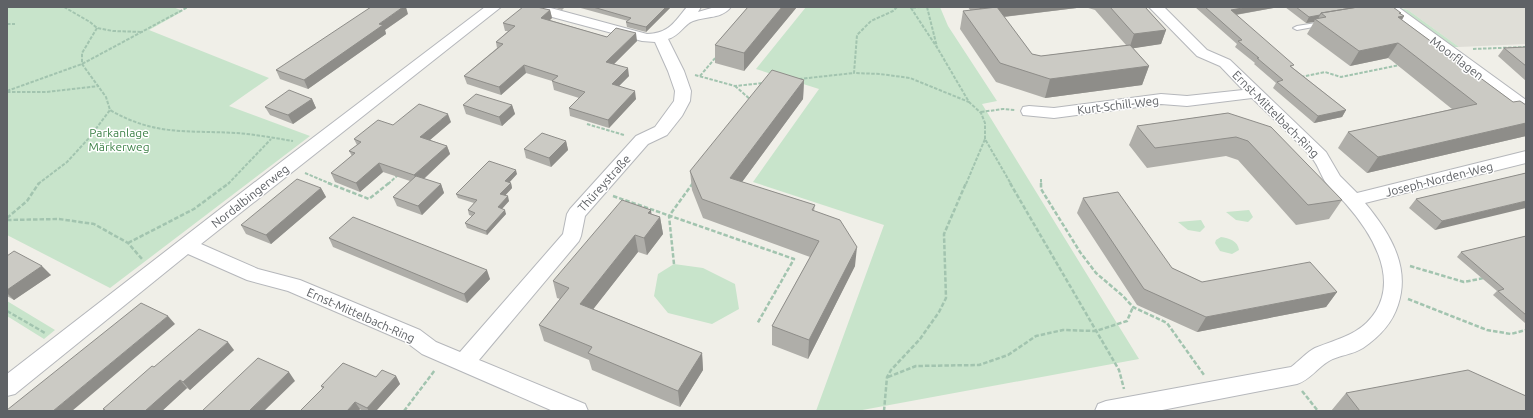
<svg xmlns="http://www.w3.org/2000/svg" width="1533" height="418" viewBox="0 0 1533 418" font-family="Ubuntu,sans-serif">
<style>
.education{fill:#dfded7}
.green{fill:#c8e4cb}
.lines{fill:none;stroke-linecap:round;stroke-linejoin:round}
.service-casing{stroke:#b5b7bb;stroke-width:2}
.minor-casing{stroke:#b5b7bb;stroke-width:2}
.path-far1{stroke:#a2c4af;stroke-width:2;stroke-dasharray:3.5 1.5;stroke-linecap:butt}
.path{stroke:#a2c4af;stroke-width:2.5;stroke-dasharray:4.5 2;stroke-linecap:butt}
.service{fill:#fff;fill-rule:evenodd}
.minor{fill:#fff;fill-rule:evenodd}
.wall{fill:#afaea9;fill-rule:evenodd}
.shaded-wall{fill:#8e8d89}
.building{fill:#cbcac4;stroke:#8e8d89}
.labels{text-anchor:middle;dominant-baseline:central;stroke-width:3;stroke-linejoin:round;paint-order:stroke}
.street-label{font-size:12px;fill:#5f6266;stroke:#fff}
.park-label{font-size:12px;fill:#41844b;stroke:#fff}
</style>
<rect width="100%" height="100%" fill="#f0efe8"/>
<!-- education -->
<path class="education" d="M1399,7H1526V44L1459,47L1408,10Z"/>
<!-- green -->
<path class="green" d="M7,7H173L183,11L149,30L269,78L229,106L310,136L110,288L7,235Z
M806,7H940L948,26L997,101L982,104L1139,359L857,411H816L884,225L753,182L819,89L756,69Z
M1396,7L1408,10L1459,47H1450Z
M1249,210L1253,217L1248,222L1236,220L1226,212Z
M1201,220L1205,227L1200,232L1188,230L1178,222Z
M1221,237C1229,238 1238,241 1239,250L1232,254L1220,251L1215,243L1216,240Z
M674,264L703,268L735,284L739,309L712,324L668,313L654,296L658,274Z
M7,301L55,330L44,339L7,316Z"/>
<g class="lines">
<!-- service casing -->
<g class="service-casing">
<path id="service" d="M1322,22L1326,24L1324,25L1297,30L1293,28L1297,26Z"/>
</g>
<!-- minor casing -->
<g class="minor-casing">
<path id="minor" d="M485,7H501L201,244L258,269L300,280L420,330L436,342L460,352L563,234L567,214L570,209L636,136L655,127L674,101L675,91L668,71L655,42L642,41L526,10L524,7H547L647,34C670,33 674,22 687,7H701L698,12L715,7H731C722,19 706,16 693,21C684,24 680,36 668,39L684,71L691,91L690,101L682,116L667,135L648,144L585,216L581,236L579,241L479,360L585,404L588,411H553L422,354L406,342L288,291L247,280L188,254L15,394L7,396V374L281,162Z
M1149,7H1164L1207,50L1230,60L1326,152L1340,176L1357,193L1526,151V163L1365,203C1389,232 1411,266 1398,305C1392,324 1379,337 1363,348C1352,355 1339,355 1329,361C1317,368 1310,380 1297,384L1157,411H1095L1098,404L1106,401L1291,367C1299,361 1307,352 1315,348C1339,338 1361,335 1376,311C1398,275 1370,231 1346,204C1340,197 1333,192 1327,184C1321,177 1319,166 1312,158C1294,137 1272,118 1252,98L1187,106L1161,104L1054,118L1023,115L1021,111L1023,107L1029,106L1054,108L1161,94L1187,96L1243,90L1220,66L1197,56Z
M1382,7H1398L1526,100V113L1520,111Z"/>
</g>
<!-- path-far1 -->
<path class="path-far1" d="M64,7L90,22L97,28L113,31L143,32
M897,7L893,11L871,21L857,35L854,73L880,74L910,78L969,102
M897,7H911
M921,7L911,8L938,49L969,102L981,113L985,123V139L1011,184
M927,7L937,47
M7,24H15
M97,28L82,53V64L106,97L110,110C155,136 186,130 235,133C254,134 274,138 293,141
M1473,49L1526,47
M695,75L735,86L764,83
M700,76L716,57
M1301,77L1325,72L1341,77L1400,65
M799,79L854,73
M735,86L751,100
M7,91L82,64L188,7
M7,92H46L99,86
M981,112L1003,109L1015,110
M587,124L624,135
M305,173L331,184
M1041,179V184
M38,184L67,162L89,138L110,110
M228,184L271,139
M388,184L397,176V174
M966,184L985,139"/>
<!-- path -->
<path class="path" d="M328,183L369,199L389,183
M1010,183L1119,370L1124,389
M1041,183V189L1080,252L1096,273L1123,296L1133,307L1167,323L1204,375
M613,196L794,259L757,324
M7,218L27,201L39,183
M7,220L59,219L94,224L128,243L142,259
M128,243L194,209L229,183
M674,264L669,216L693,183
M1410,266L1464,282L1484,278
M1408,299L1487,330L1511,334L1526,330
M7,311L45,333
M888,377L916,366L979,365L1008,355L1036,336L1063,330L1096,331L1127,321L1133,307
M1302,391L1318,411
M404,411L435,370
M884,411L887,377L891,370L920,339L939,312L946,298L944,234L966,183"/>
<!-- service -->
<use href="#service" class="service"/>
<!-- minor -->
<use href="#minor" class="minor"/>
</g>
<!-- wall -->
<path class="wall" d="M553,7H565L562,10Z
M577,7H671L646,32L627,27L626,22L628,21Z
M748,7H797L744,71L715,63V45Z
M968,7H1145L1166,30L1161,44L1133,48L1149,66L1142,85L1045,98L996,82L960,29L963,11L970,10ZM1085,7L1095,10L1126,45L1041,56L1032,54L1004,17Z
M1195,7H1279L1236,15L1293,68L1346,110L1342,117L1314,123L1273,88L1276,83L1254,64L1255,63L1235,47L1237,44Z
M1285,7H1393L1404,16L1402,20L1513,102L1526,105V136L1367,173L1338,148L1348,132L1452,109L1391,60L1388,58L1350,66L1307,34L1314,22L1306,23Z
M550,10L552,18L550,20L607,37L637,41L614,64L629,76L619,86L636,99L609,128L570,116L569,108L579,98L554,90L552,81L526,73L501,95L467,84L464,76L497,48L496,42L508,31H505L503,23Z
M408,14L385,30L386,34L308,89L280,79L276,70Z
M1526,47V81L1498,56L1504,48Z
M804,80L803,99L742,182L815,205L814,211L855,266L808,359L772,345V326L810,257L703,218L692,190L690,171Z
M312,99L316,108L293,124L270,115L265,107Z
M463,105H512L515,114L502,126L466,114Z
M1228,113L1342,200L1329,219L1296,225L1238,160L1226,156L1147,168L1129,145L1137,126Z
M451,122L430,140L447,146L450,154L424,179L441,184L444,193L422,215L397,206L393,197L410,181L383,172L360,192L335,182L331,173L352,156L349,151L357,145L354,139L393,125Z
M566,141L568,150L551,167L526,158L524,149Z
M1526,173L1435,230L1409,208L1416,199Z
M517,174L509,183H511L512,188L505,195L509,201L502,209L506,214L487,235L467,228L465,223L472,216L469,215L468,210L474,203L458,198L456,194Z
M321,188L326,197L271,244L246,234L241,225Z
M1083,198L1172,268L1202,282L1337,292L1326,307L1197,332L1137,305L1077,213Z
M651,210V214L660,217L663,234L647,255L638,252L593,309L702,353L703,370L680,407L592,370L589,360L544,341L539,325L560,299L557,298L553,281Z
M1526,236V323H1525L1493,295L1497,291L1457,257L1461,252Z
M329,238L490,279L467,303L333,247Z
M7,256L51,275L14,300L7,296Z
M234,350L190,390L187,388L162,411L104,410L103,409L154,367Z
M396,376L400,384L376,411H363L322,388L321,386L376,377Z
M1346,393L1526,411H1331Z"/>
<!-- shaded-wall -->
<path class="shaded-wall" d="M403,7H406L408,14L385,30L386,34L308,89L304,80L379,24Z
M666,7H671L646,32V27Z
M782,7H797L744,71V53Z
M980,7H1085L977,20Z
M1248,7H1279L1228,16L1231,10Z
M550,10L552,18L543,26L541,18Z
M1399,13H1401L1399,17L1404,16L1395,31Z
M1320,15L1317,21L1315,19L1314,22L1306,23L1309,17Z
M1166,30L1161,44L1129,49L1134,34Z
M636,33L637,41L608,70L606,62Z
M1398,43L1388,58L1350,66L1359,51Z
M524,65L526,73L501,95L499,87Z
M1149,66L1142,85L1045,98L1050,79Z
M628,68L629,76L613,92L612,84Z
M804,80L803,99L731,197L730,178Z
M635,91L636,99L609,128L608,120Z
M312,99L316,108L293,124L288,115Z
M512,105L515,114L502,126L499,117Z
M1346,110L1342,117L1314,123L1318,116Z
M448,114L451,122L424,145L420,137Z
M1526,123V136L1367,173L1378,157Z
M566,141L568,150L551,167L549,158Z
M447,146L450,154L418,184L414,175Z
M379,163L383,172L360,192L356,183Z
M516,170L517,174L506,186L505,181Z
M511,183L512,188L502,199L500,194Z
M441,184L444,193L422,215L418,206Z
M321,188L326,197L271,244L266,235Z
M508,196L509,201L499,212L498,207Z
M1526,201V208L1435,230L1442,221Z
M505,210L506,214L487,235L486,231Z
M651,210L653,227L660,217L663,234L647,255L644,238L648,213Z
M635,235L638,252L584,321L580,304Z
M857,247L855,266L808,359L809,340Z
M42,266L51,275L14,300L7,293V290Z
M487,270L490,279L467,303L464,294Z
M1337,292L1326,307L1197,332L1206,317Z
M168,316L175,324L72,411H53Z
M228,342L234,350L190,390L183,382Z
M702,353L703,370L680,407L678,391Z
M289,372L295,381L264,411H249Z
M396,376L400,384L376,411H369L367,408Z
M180,380L187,388L162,411H145Z
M355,402L360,409L359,411H347Z"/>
<!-- building -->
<path class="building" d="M371,7H403L379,24L383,25L304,80L276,70Z
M523,7H537L550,10L541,18L607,37L616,28L636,33L606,62L628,68L612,84L635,91L608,120L569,108L585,92L552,81L558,76L524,65L499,87L464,76L503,44L496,42L515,26L503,23Z
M593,7H666L646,27L626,22L631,18Z
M748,7H782L744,53L715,45Z
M997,7L1032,54L1041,56L1130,45L1149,66L1050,79L1000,63L963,11Z
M1110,7H1145L1166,30L1134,34Z
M1205,7H1248L1231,10L1294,65L1290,66L1346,110L1318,116L1277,82L1283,80L1257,58H1259L1238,41L1242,40Z
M1296,7H1358L1321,13L1320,15L1309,17Z
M1358,7H1393L1401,13H1399L1404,16L1398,17L1513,102L1520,101L1526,105V123L1378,157L1348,132L1477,104L1401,45L1398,43L1359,51L1315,19L1326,17L1321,13Z
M1526,47V66L1504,48Z
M772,70L804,80L730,178L815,205L812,210L840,220L857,247L809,340L772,326L819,241L702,199L690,171Z
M289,90L312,99L288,115L265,107Z
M476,94L512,105L499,117L463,105Z
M419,104L448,114L420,137L447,146L414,175L379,163L356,183L331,173L355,153L349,151L361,142L354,139L378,120L393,125Z
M1228,113L1271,127L1342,200L1308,205L1248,141L1236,137L1155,148L1137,126Z
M542,133L566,141L549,158L524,149Z
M489,161L516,170L505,181L511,183L500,194L508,196L498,207L505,210L486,231L465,223L475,213L468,210L477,200L456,194Z
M1526,173V201L1442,221L1416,199Z
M416,176L441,184L418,206L393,197Z
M297,179L321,188L266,235L241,225Z
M1118,192L1172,268L1202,282L1310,262L1337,292L1206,317L1144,289L1083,198Z
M622,200L651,210L648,213L660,217L644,238L635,235L580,304L702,353L678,391L588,353L592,347L539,325L569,288L553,281Z
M353,217L487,270L464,294L329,238Z
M1526,236V315L1498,291L1504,289L1461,252Z
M14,251L42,266L7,290V256Z
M141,303L168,316L53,411H7V410Z
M199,329L228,342L183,382L180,380L145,411H103L105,410L103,409L152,366L154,367Z
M258,358L289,372L249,411H202Z
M343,363L376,377L382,370L396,376L367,408L355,402L347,411H300L324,387L321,386Z
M1468,370L1526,396V411H1360L1346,393Z"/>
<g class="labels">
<!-- street labels -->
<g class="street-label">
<text transform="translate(1457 58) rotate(37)">Moorflagen</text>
<text transform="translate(1118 105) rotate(-7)">Kurt-Schill-Weg</text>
<text transform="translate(1276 114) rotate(45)">Ernst-Mittelbach-Ring</text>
<text transform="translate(1439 179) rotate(-14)">Joseph-Norden-Weg</text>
<text transform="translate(604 183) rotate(-48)">Thüreystraße</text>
<text transform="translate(250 196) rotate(-38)">Nordalbingerweg</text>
<text transform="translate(361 315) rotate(24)">Ernst-Mittelbach-Ring</text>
</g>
<!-- park labels -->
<g class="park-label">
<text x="119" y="132">Parkanlage<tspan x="119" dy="14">Märkerweg</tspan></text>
</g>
</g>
<!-- border -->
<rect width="1533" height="418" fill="none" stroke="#5f6266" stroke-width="16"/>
</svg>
